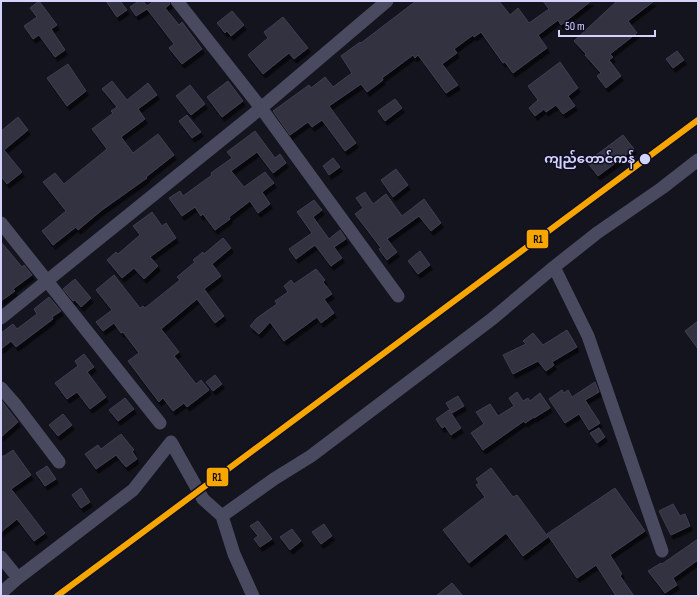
<svg xmlns="http://www.w3.org/2000/svg" width="699" height="597" viewBox="0 0 699 597" font-family="'Sofia Sans Condensed','Noto Sans Myanmar',sans-serif">
<style>
.building{fill:#323241;stroke:#403e52;filter:url(#shadow)}
.lines{fill:none;stroke-linecap:round;stroke-linejoin:round}
.minor{stroke:#494a5f;stroke-width:13}
.rail-1-casing{stroke:#100f23;stroke-width:9}
.rail-1{stroke:#f7a600;stroke-width:6}
.stop-dot{fill:#d3d3fd;stroke:#100f23;stroke-width:1.5}
.labels{text-anchor:middle;dominant-baseline:central;stroke-width:3;stroke-linejoin:round;paint-order:stroke}
.stop-label{font-size:13px;font-weight:bold;fill:#d3d3fd;stroke:#100f23;text-anchor:end}
.line-badge{stroke:#100f23;stroke-width:1.5}
.pale-badge-label{font-size:11px;text-anchor:middle;font-weight:bold;fill:#111}
</style>
<defs>
<filter id="shadow"><feDropShadow dx="2.5" dy="4.5" stdDeviation="0" flood-color="#0009"/></filter>
</defs>
<rect width="100%" height="100%" fill="#14141e"/>
<!-- building -->
<path class="building" d="M39,1L57,25L51,29L65,50L55,57L39,35L33,39L24,26L37,17L30,8Z
M106,1H120L127,10L117,17Z
M139,1H143L147,6L154,1H169L170,4L165,8L179,25L182,22L202,49L182,64L169,48L174,44L147,9L136,16L130,7Z
M416,1H499L510,15L518,8L529,23L549,9L543,1H591L561,25L558,20L538,35L547,48L513,73L505,62L503,63L481,32L474,37L473,35L454,49L457,53L442,64L458,85L446,93L418,55L415,58L413,55L382,78L383,80L367,92L361,84L329,106L356,143L345,151L322,120L312,127L308,122L290,135L273,111L309,85L311,88L325,77L333,87L352,73L341,56L360,42L361,43Z
M617,1H654L628,21L637,33L610,54L613,57L609,60L621,76L606,88L597,76L601,73L585,55L586,54L574,41Z
M232,11L244,25L231,36L227,31L225,33L217,23Z
M283,17L308,48L294,59L289,53L263,74L248,55L268,38L264,32Z
M677,51L684,60L673,68L666,59Z
M560,62L578,88L568,96L575,106L563,114L556,105L546,112L544,109L535,116L529,108L538,100L528,86Z
M68,64L86,91L67,106L47,78Z
M112,81L127,100L148,83L157,95L138,109L145,119L121,137L133,153L158,134L174,155L146,177L147,178L102,210L78,230L76,227L53,245L42,231L66,211L43,182L55,173L64,184L107,149L92,129L113,113L111,111L117,107L102,89Z
M228,81L243,101L222,117L207,97Z
M190,85L205,104L191,115L176,96Z
M395,99L402,108L385,121L378,111Z
M187,115L201,132L192,138L179,121Z
M18,117L28,130L4,150L22,172L7,184L1,176V131Z
M255,131L275,158L280,154L286,163L273,173L257,152L231,171L244,187L265,172L274,183L262,192L270,204L258,213L250,201L229,217L230,219L215,230L203,214L201,216L195,207L182,216L169,198L180,191L183,196L212,175L211,173L232,158L227,152Z
M623,135L634,149L598,176L587,162Z
M333,158L340,167L329,175L323,166Z
M396,169L408,185L393,197L381,180Z
M365,192L373,204L386,194L402,216L424,199L441,223L431,231L419,216L387,239L397,252L387,260L379,249L381,248L355,214L363,208L356,198Z
M314,200L322,210L313,217L329,239L340,230L346,239L334,247L342,258L331,266L315,245L296,259L289,249L312,233L297,212Z
M152,212L162,226L166,223L176,238L150,257L158,266L144,279L134,268L122,278L107,260L116,252L118,254L140,235L133,226Z
M223,238L231,248L212,264L221,276L204,289L224,316L215,323L197,299L161,329L179,352L174,356L196,384L201,380L209,390L187,407L184,403L173,411L163,398L159,402L128,361L139,353L123,332L121,333L114,323L103,331L96,322L112,310L96,290L114,275L140,308L143,306L145,308L180,280L177,277L195,262L193,260L203,252L204,254Z
M1,242L22,267L24,265L32,275L13,289L15,291L1,301Z
M420,251L430,265L418,274L408,261Z
M316,269L325,280L323,282L332,294L324,299L334,313L321,323L317,317L284,341L270,322L259,334L250,326L257,318L277,304L275,301L288,292L284,286L291,280L294,284Z
M75,279L91,298L81,307L75,300L73,301L63,289Z
M49,297L61,311L52,317L53,319L16,347L11,341L1,349V333L13,324L17,329L37,314L34,309Z
M698,321V349L685,331Z
M567,330L577,347L552,362L554,365L546,371L538,361L513,374L503,355L526,344L523,341L533,333L543,345Z
M84,354L94,367L87,372L106,397L90,409L77,392L67,399L55,383L78,366L75,361Z
M215,375L222,384L213,391L206,382Z
M595,382L599,392L585,400L600,423L589,430L579,414L565,423L549,399L562,390L564,393L568,390L572,397Z
M517,392L523,401L528,398L530,401L540,393L550,408L534,418V417L525,423L524,421L483,450L471,433L484,424L476,412L490,404L498,416L514,406L509,398Z
M458,396L464,406L452,413L446,403Z
M125,398L134,409L118,421L109,410Z
M1,400L18,422L1,437Z
M449,410L461,428L451,435L445,426L442,428L436,419Z
M63,414L72,425L58,436L49,425Z
M599,428L605,437L597,443L590,433Z
M121,434L134,450L132,451L137,459L126,467L116,455L96,469L85,454L98,445L101,449Z
M13,450L31,475L11,489L45,533L34,541L17,519L1,532V456H4Z
M47,466L56,479L45,486L36,473Z
M491,468L513,497L517,495L548,537L523,556L506,533L469,563L443,530L485,497L476,485L479,483L476,479Z
M81,488L90,502L81,508L72,495Z
M615,488L645,531L610,555L622,574L620,576L634,596H616L596,565L577,578L547,534Z
M673,504L680,516L685,514L690,526L671,535L659,511Z
M258,521L272,539L260,547L254,539L258,536L250,526Z
M324,524L332,536L321,544L312,532Z
M292,529L301,541L290,550L280,537Z
M698,539V560L673,578L677,585L665,593L648,571L661,563L662,564Z
M452,583L463,596H436Z"/>
<g class="lines">
<!-- minor -->
<path class="minor" d="M177,1L261,108L398,296
M1,223L160,423
M554,267L588,336L662,551
M1,318L261,108L387,1
M1,388L15,404L59,462
M222,516L274,479L311,456L492,319L554,267L597,233L662,188L698,160
M1,557L18,578
M1,593L18,578L133,490L171,442L203,499L222,516L234,554L253,596"/>
<!-- rail-1 casing -->
<g class="rail-1-casing">
<path id="rail-1" d="M57,596L698,120"/>
</g>
<!-- rail-1 -->
<use href="#rail-1" class="rail-1"/>
</g>
<!-- markers -->
<circle class="stop-dot" cx="645" cy="159" r="6"/>
<g class="labels">
<!-- stop labels -->
<g class="stop-label">
<text x="635" y="159">ကျည်တောင်ကန်</text>
</g>
</g>
<g class="line-badge">
<rect x="526" y="229" width="23" height="20" rx="4" fill="#f7a600"/>
<rect x="206" y="467" width="23" height="20" rx="4" fill="#f7a600"/>
</g>
<g class="pale-badge-label">
<text x="538" y="243">R1</text>
<text x="217" y="481">R1</text>
</g>
<!-- border -->
<rect width="699" height="597" fill="none" stroke="#d3d3fd" stroke-width="4"/>
<!-- scale -->
<path d="M559 30v6h96v-6" fill="none" stroke="#d3d3fd" stroke-width="2"/>
<text x="565" y="30" font-size="12" fill="#d3d3fd" stroke="#100f23" stroke-width="3" paint-order="stroke">50 m</text>
</svg>
